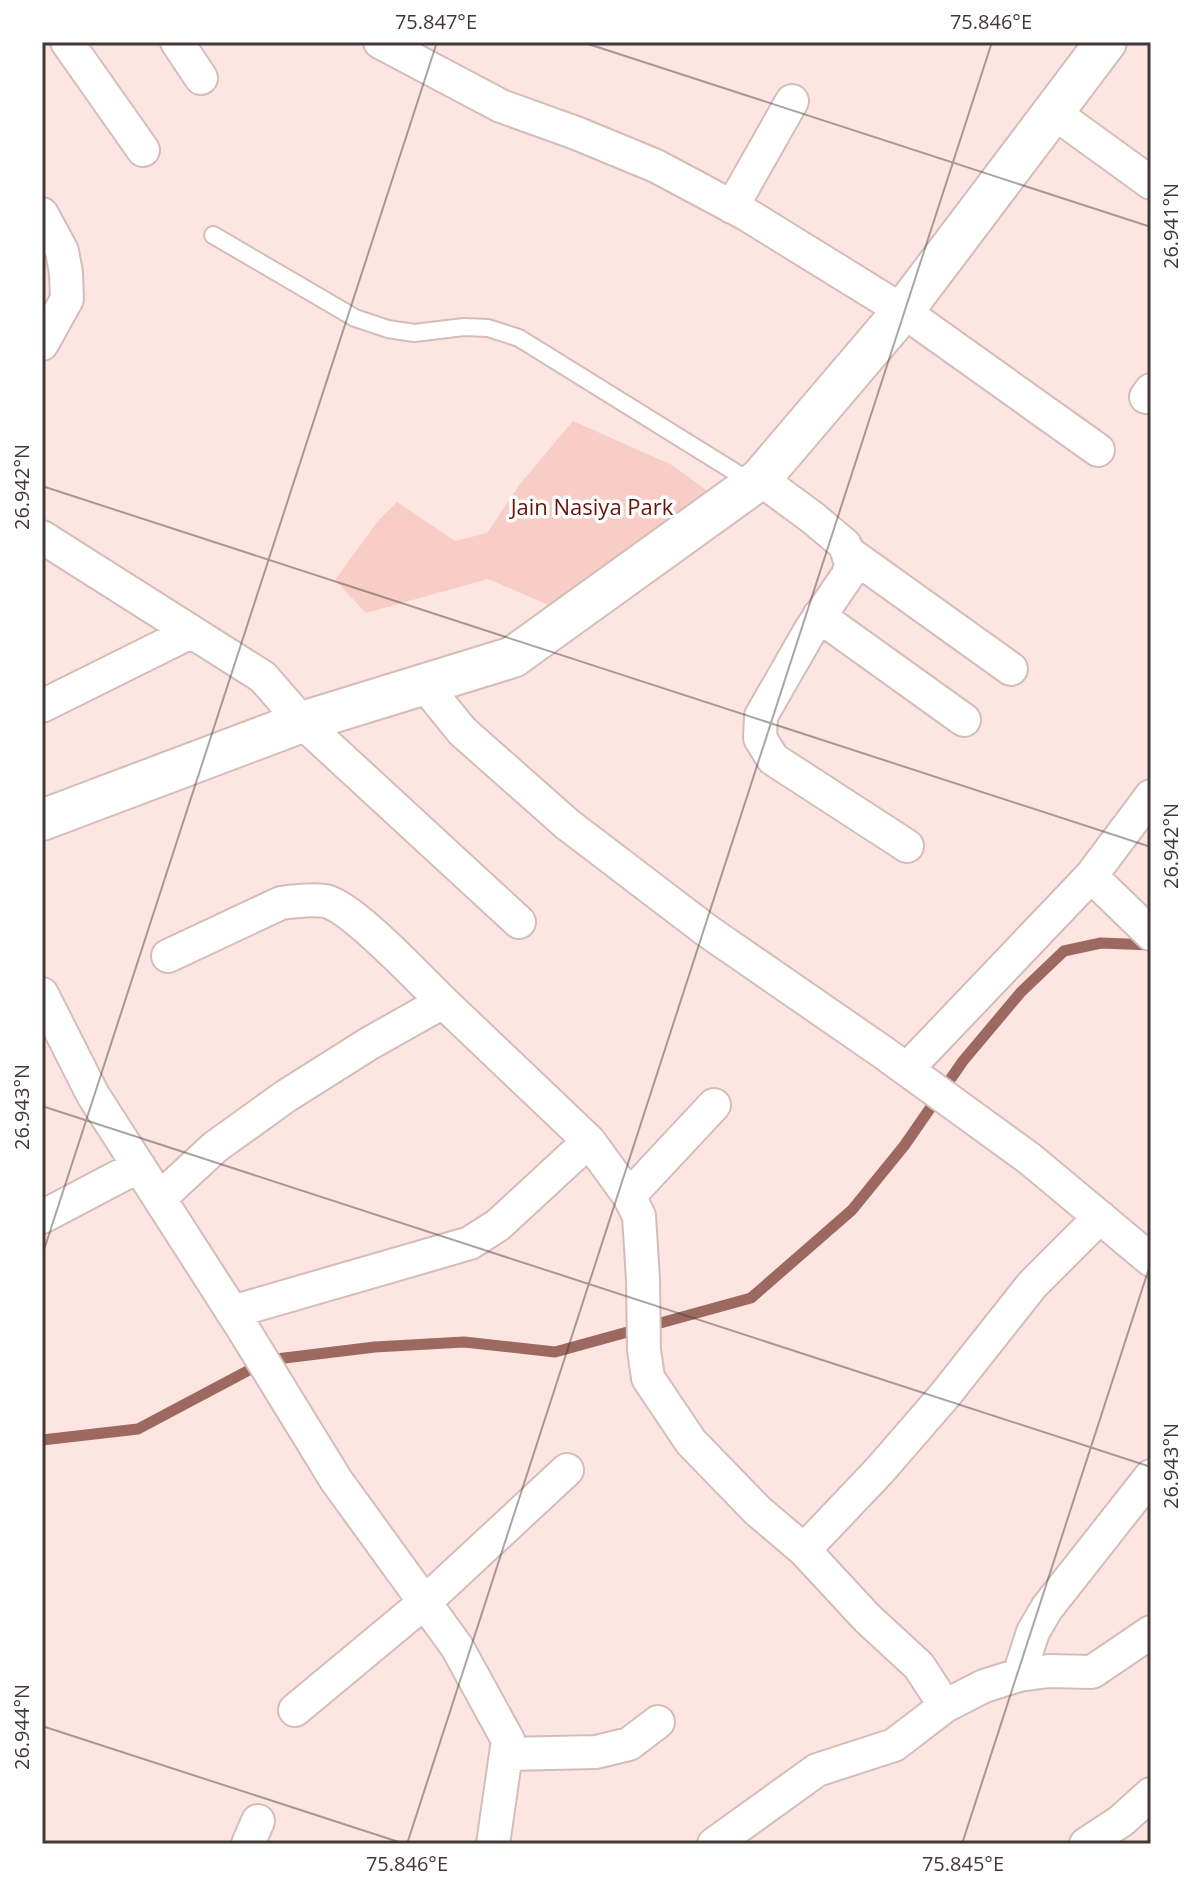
<svg xmlns="http://www.w3.org/2000/svg" width="1193" height="1886" viewBox="0 0 1193 1886" font-family="'Open Sans',sans-serif">
<style>
.green{fill:#f7cdc5}
.lines{fill:none;stroke-linecap:round;stroke-linejoin:round}
.stream{stroke:#9d685f;stroke-width:11}
.service-casing{stroke:#d4bdb9;stroke-width:20}
.minor-casing{stroke:#d4bdb9;stroke-width:36}
.tertiary-casing{stroke:#d4bdb9;stroke-width:44}
.service{stroke:#fff;stroke-width:16}
.minor{stroke:#fff;stroke-width:32}
.tertiary{stroke:#fff;stroke-width:40}
.ticks{fill:none;stroke:#413837;stroke-width:2;stroke-opacity:0.45}
.labels{text-anchor:middle;dominant-baseline:central;stroke-width:7;stroke-linejoin:round;paint-order:stroke}
.park-label{font-size:22px;fill:#6b1209;stroke:#fff}
.neatline{fill:none;stroke:#413837;stroke-width:3}
.ticks-label{font-size:20px;text-anchor:middle;fill:#413837}
</style>
<rect width="100%" height="100%" fill="#fde6e2"/>
<!-- green -->
<path class="green" d="M573,421L672,465L724,503L558,609L488,579L366,613L335,580L378,521L397,502L455,541L487,533L520,484Z"/>
<g class="lines">
<!-- stream -->
<path class="stream" d="M42,1440L138,1429L268,1360L375,1347L464,1342L555,1352L751,1298L852,1210L904,1146L963,1061L1021,992L1064,951L1101,943L1151,945"/>
<!-- service casing -->
<g class="service-casing">
<path id="service" d="M213,235L355,318L388,329L414,333L464,327L488,328L519,338L751,482"/>
</g>
<!-- minor casing -->
<g class="minor-casing">
<path id="minor" d="M67,42L143,150
M177,42L201,78
M380,42L501,106L576,133L656,166L746,214L903,311L1098,450
M1053,112L1151,183
M732,207L792,101
M42,214L62,251L66,273L67,299L42,344
M1146,397L1151,390
M760,479L813,518L845,545L851,564L848,575L811,629L761,716L760,738L773,759L907,846
M42,537L263,677L302,722L519,922
M849,553L1011,669
M819,616L964,720
M424,684L462,731L567,824L706,930L884,1053L1030,1159L1151,1260
M42,706L191,632
M1151,796L1091,876L1151,934
M168,956L281,903C295,901 310,899 325,901C352,906 420,980 443,1002
M42,994L93,1095L242,1327L336,1480L457,1647L508,1740L493,1844
M907,1069L1091,876
M629,1196L714,1105
M160,1198L215,1147L286,1096L370,1043L443,1002L589,1141L629,1196L639,1216L643,1279L644,1350L648,1378L691,1442L758,1511L804,1550
M42,1217L139,1166
M232,1312L470,1243L498,1225L589,1141
M1019,1675L1033,1632L1047,1608L1151,1476
M945,1706L984,1686L1019,1675L1049,1671L1092,1672L1151,1632
M295,1710L425,1602L567,1470
M506,1754L596,1752L629,1744L658,1722
M248,1844L258,1821
M714,1844L817,1770L894,1745L945,1706L919,1666L867,1618L804,1550L880,1470L945,1395L1032,1285L1100,1217
M1086,1844L1121,1821L1151,1794"/>
</g>
<!-- tertiary casing -->
<g class="tertiary-casing">
<path id="tertiary" d="M42,820L302,722L513,657L760,479L903,311L1106,42"/>
</g>
<!-- service -->
<use href="#service" class="service"/>
<!-- minor -->
<use href="#minor" class="minor"/>
<!-- tertiary -->
<use href="#tertiary" class="tertiary"/>
</g>
<!-- ticks -->
<path class="ticks" d="M582,42L1151,227M42,486L1151,847M42,1106L1151,1467M42,1256L437,42M42,1726L405,1844M407,1844L992,42M962,1844L1151,1262"/>
<g class="labels">
<!-- park labels -->
<g class="park-label">
<text x="592" y="506">Jain Nasiya Park</text>
</g>
</g>
<!-- border -->
<rect width="1193" height="1886" fill="none" stroke="#ffffff" stroke-width="88"/>
<rect x="44" y="44" width="1105" height="1798" class="neatline"/>
<g class="ticks-label">
<text x="436" y="29">75.847°E</text>
<text x="991" y="29">75.846°E</text>
<text transform="translate(1171 226) rotate(-90)" y="7">26.941°N</text>
<text transform="translate(22 487) rotate(-90)" y="7">26.942°N</text>
<text transform="translate(1171 846) rotate(-90)" y="7">26.942°N</text>
<text transform="translate(22 1107) rotate(-90)" y="7">26.943°N</text>
<text transform="translate(1171 1466) rotate(-90)" y="7">26.943°N</text>
<text transform="translate(22 1727) rotate(-90)" y="7">26.944°N</text>
<text x="407" y="1871">75.846°E</text>
<text x="963" y="1871">75.845°E</text>
</g>
</svg>
